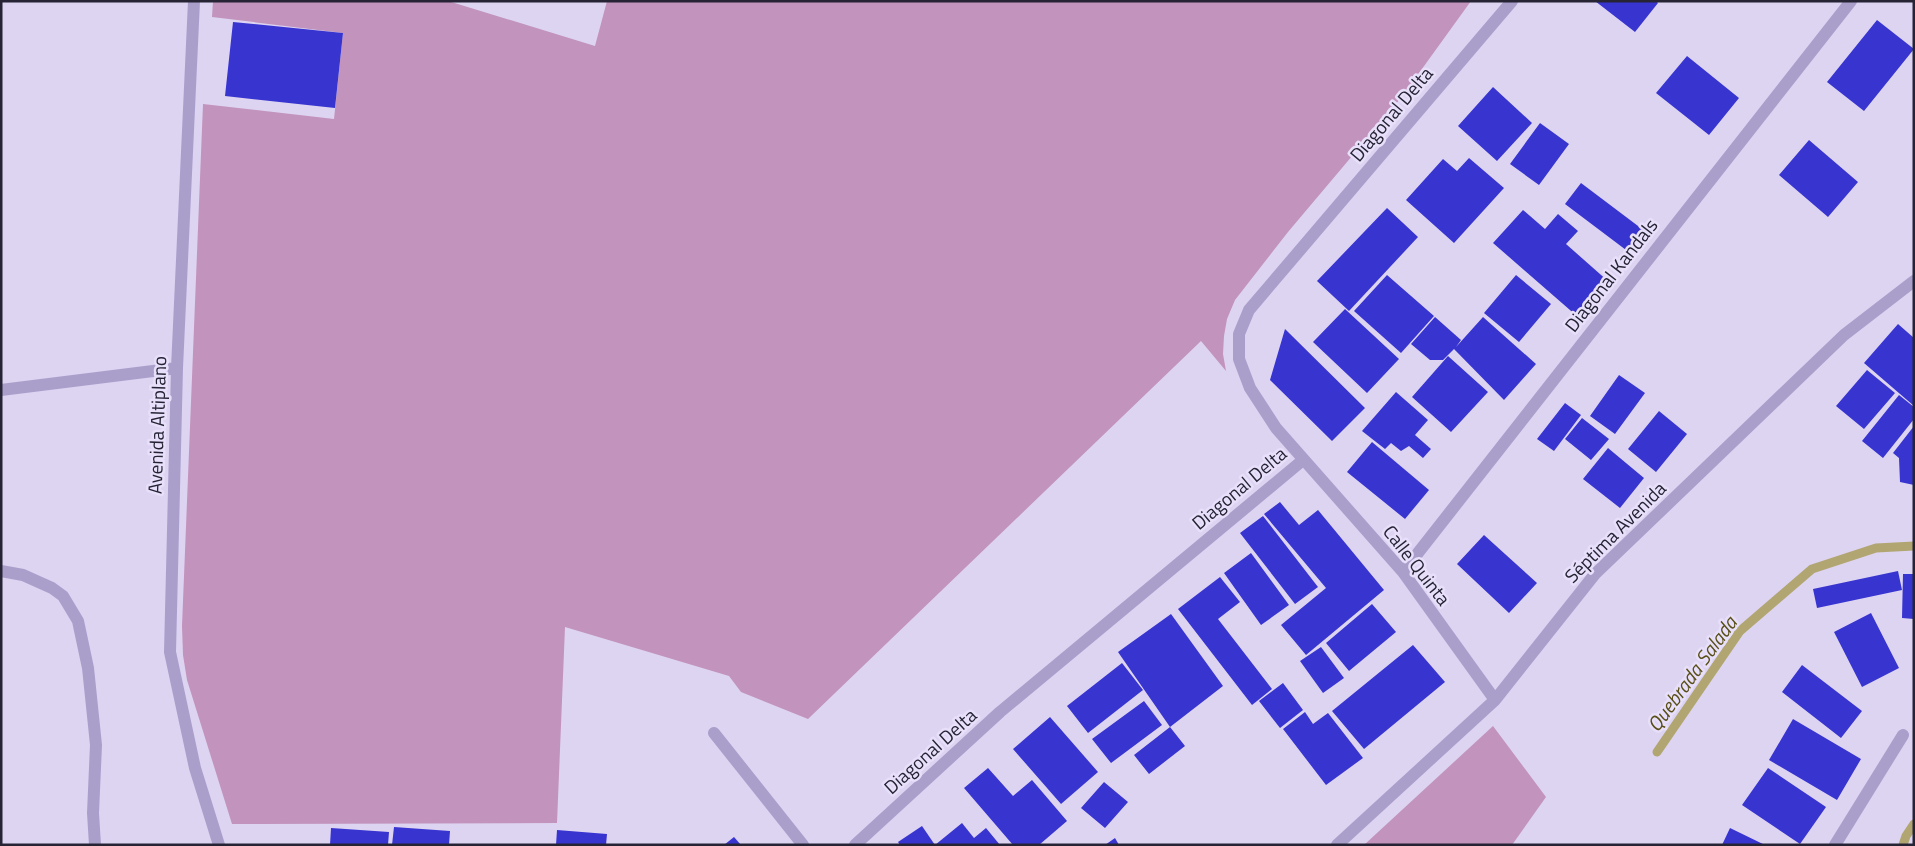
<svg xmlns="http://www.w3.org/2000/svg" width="1915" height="846" font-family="'Titillium Web',sans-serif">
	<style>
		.green { fill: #c293bc }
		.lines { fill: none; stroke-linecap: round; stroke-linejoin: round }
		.stream { stroke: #b1a671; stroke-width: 9 }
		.building { fill: #3834d0 }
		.minor { stroke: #aa9fcb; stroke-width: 12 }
		.labels { text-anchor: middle; stroke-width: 5; stroke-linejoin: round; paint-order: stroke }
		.street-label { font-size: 19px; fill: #252334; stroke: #e8e0fa }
		.water-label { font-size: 20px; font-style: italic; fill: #584e16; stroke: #e8e0fa }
	</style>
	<rect width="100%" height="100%" fill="#ddd4f2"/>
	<path class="green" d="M213 1H448L595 46 607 1H1471L1401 98 1288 232 1235 300 1227 319 1224 336 1223 354 1226 371 1201 341 808 719 741 692 729 676 565 627 557 823 232 824 187 680 183 655 182 626 203 104 334 119 343 33 212 17Z
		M1493 726 1546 797 1512 845H1364Z"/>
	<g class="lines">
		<path class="stream" d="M1657 752 1740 631 1812 569 1876 548 1914 546
			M1903 845 1906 836 1914 824"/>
	</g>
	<path class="building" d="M1595 1H1656L1658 3 1635 32Z
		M1877 20 1914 49 1864 111 1827 82Z
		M233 22 343 33 335 108 225 96Z
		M1687 56 1739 98 1709 135 1656 93Z
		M1493 87 1532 123 1497 161 1458 126Z
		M1540 123 1569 144 1539 185 1510 164Z
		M1809 140 1858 182 1828 217 1779 175Z
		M1469 158 1504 188 1454 243 1406 200 1443 159 1457 171Z
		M1581 183 1646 232 1630 253 1565 204Z
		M1387 208 1418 237 1349 311 1317 281Z
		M1523 210 1545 229 1558 214 1578 231 1566 244 1609 282 1578 317 1493 243Z
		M1387 275 1434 316 1401 353 1354 311Z
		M1516 275 1551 304 1519 342 1484 313Z
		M1345 309 1399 359 1367 393 1313 342Z
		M1435 317 1461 340 1456 347 1483 317 1536 364 1504 400 1454 349 1443 360H1430L1411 344Z
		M1898 324 1914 338V406L1864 363Z
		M1285 329 1365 408 1332 441 1270 380Z
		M1448 356 1488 392 1451 432 1412 397Z
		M1867 370 1895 393 1864 429 1836 406Z
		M1619 375 1645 393 1615 434 1590 416Z
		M1396 392 1428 420 1415 435 1431 449 1423 458 1409 446 1401 451 1391 443 1385 449 1362 431Z
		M1899 395 1914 407V419L1883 458 1862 441Z
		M1565 403 1581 415 1554 451 1537 439Z
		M1659 411 1687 434 1656 472 1628 449Z
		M1582 418 1609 439 1591 460 1565 439Z
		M1914 426V485L1900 482 1899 458 1893 453Z
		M1372 442 1429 490 1405 519 1347 472Z
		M1608 448 1644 478 1620 508 1583 479Z
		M1280 502 1299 525 1318 510 1384 590 1306 655 1281 625 1326 588 1264 514Z
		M1263 516 1318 587 1295 604 1240 533Z
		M1484 535 1537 583 1509 613 1457 564Z
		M1251 553 1289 605 1261 625 1224 573Z
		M1898 571 1902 590 1817 608 1813 589Z
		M1903 574H1914V619L1902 618Z
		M1220 577 1240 602 1218 619 1272 689 1252 705 1178 609Z
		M1372 604 1396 632 1349 671 1326 643Z
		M1871 613 1899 668 1862 687 1834 632Z
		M1171 614 1223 686 1170 727 1118 652Z
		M1413 645 1445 682 1364 749 1332 711Z
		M1321 647 1344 678 1323 693 1300 661Z
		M1122 663 1143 690 1088 733 1067 706Z
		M1802 665 1862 711 1841 738 1782 692Z
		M1283 683 1303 710 1280 728 1259 701Z
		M1144 701 1162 725 1111 763 1092 739Z
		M1305 712 1313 724 1328 713 1363 758 1326 785 1283 729Z
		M1050 717 1098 772 1061 804 1013 749Z
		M1793 719 1861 759 1837 800 1769 760Z
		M1170 727 1185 746 1149 774 1134 755Z
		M988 768 1013 796 1032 780 1067 821 1039 845H1013L964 788Z
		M1768 768 1826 807 1800 844 1742 805Z
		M1104 782 1128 802 1105 828 1081 808Z
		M962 823 974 838 986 828 1000 845H900L898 842 922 826 935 845Z
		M394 827 450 831 449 845H392Z
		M331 828 389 832 388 845H330Z
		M1730 828 1765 845H1722Z
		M557 830 607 834 606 845H556Z
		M734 837 741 845H724Z
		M1115 838 1119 845H1105Z"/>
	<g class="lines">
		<path class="minor" d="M194 1 177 368 170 652 195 768 219 845
			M1 390 177 368
			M1 571 23 575 52 588 63 596 78 621 88 668 96 745 93 813 95 845
			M1403 572 1851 1
			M1495 700 1403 572 1276 428 1250 388 1239 359V334L1249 310 1512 1
			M714 733 803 845
			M855 845 1000 712 1303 460
			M1337 845 1495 700 1595 574 1844 335 1914 281
			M1835 845 1903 735"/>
	</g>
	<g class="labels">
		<g class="street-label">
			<text transform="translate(1391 114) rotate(-50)" y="7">Diagonal Delta</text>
			<text transform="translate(1611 275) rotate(-52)" y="7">Diagonal Kandals</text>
			<text transform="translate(157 425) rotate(-88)" y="7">Avenida Altiplano</text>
			<text transform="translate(1239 488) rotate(-40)" y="7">Diagonal Delta</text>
			<text transform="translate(1615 532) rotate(-45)" y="7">Séptima Avenida</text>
			<text transform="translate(1417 565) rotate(52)" y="7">Calle Quinta</text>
			<text transform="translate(930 751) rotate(-42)" y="7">Diagonal Delta</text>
		</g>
		<g class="water-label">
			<text transform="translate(1692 674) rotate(-54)" y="7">Quebrada Salada</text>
		</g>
	</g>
	<rect width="1915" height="846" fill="none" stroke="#252334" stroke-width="5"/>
</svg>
